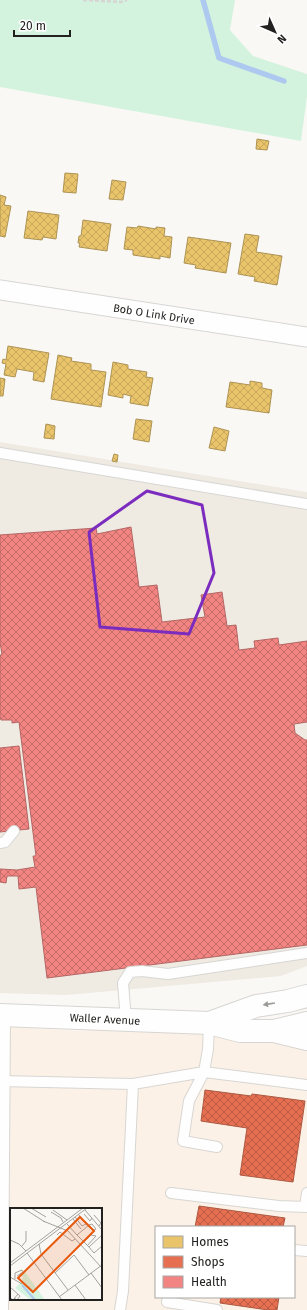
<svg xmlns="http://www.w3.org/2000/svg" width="307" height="1310" font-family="'Fira Sans',sans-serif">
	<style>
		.commercial { fill: #fcf1e6; fill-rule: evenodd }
		.built { fill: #efeae2 }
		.green { fill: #d4f3de }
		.homes { fill: url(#homes-cross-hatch); stroke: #ad9354 }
		.shops { fill: url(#shops-cross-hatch); stroke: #ac5842 }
		.health { fill: url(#health-cross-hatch); stroke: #b46664 }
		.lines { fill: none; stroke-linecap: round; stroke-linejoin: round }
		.stream { stroke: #aec9ef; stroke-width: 5.5 }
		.service-casing { stroke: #d7d6d3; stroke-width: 12 }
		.minor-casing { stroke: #d7d6d3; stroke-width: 21 }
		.secondary-casing { stroke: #d7d6d3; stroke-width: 24 }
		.primary-casing { stroke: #d7d6d3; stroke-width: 24 }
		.path { stroke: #d6d5d4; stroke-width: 2.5; stroke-dasharray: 4 2; stroke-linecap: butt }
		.service { stroke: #fefefe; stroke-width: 10 }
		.minor { stroke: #fefefe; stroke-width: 19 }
		.secondary { stroke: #fefefe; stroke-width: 22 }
		.primary { stroke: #fefefe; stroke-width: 22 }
		.oneway { fill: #9b9b9a }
		.marked { fill: none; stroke: #7b2cbf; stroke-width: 3; stroke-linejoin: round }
		.labels { text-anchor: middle; stroke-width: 4; stroke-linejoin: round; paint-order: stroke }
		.street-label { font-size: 11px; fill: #22211f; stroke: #fff }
		.inset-river { fill: none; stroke: #aec9ef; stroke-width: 2 }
		.inset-road { fill: none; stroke: #a4a29f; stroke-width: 1 }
		.view { fill: #e8590c; fill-opacity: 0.15; stroke: #e8590c; stroke-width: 2 }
		.inset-edge { fill: none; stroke: #22211f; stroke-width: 2 }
	</style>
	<defs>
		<pattern id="homes-cross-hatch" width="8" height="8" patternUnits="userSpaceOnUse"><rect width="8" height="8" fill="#e9c46a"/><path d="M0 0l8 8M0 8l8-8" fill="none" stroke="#c8a85b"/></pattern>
		<pattern id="shops-cross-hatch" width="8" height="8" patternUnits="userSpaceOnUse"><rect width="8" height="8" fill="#e76f51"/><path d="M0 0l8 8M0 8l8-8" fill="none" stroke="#bb5b43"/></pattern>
		<pattern id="health-cross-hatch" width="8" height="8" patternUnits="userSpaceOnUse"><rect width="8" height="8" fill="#f28482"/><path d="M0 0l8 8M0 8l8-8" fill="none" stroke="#c46c6a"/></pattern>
	</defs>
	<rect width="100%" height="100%" fill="#faf8f5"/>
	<path class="commercial" d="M307 1020V1310H0V1026L80 1031 209 1023ZM11 1209H101V1299H11ZM156 1227H294V1297H156Z"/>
	<path class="built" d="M0 442 307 492V966L281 976 66 995 0 993Z"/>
	<path class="green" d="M0 0H235L230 30 253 56 307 74V96L301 141 0 87Z"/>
	<path class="homes" d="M257 139 269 141 267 150 256 149Z
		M65 173 78 174 76 193 63 192Z
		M112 180 126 182 123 200 109 199Z
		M0 195 6 197 4 205 11 206 5 237 0 236Z
		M28 211 59 215 56 239 43 237 42 240 24 238Z
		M83 220 111 224 107 251 79 247 80 243H78L79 236H81Z
		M138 226 156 229V227L165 228 164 236 172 237 170 258 160 256V259L133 255V250L124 249 127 227 137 228Z
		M245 234 259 236 256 252 282 256 277 285 254 281 255 277 238 274Z
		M188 237 231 243 226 273 195 268 196 265 184 263Z
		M8 346 49 353 44 382 33 380 34 372 17 369 15 377 4 375 6 364 2 363 3 359 6 360Z
		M58 355 72 358 71 361 91 364V370L106 372 101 407 51 399Z
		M113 362 128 365V369L147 372 146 377 153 378 148 406 130 403 131 396 123 394V398L108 395Z
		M0 378 5 379 3 396H0Z
		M250 381 262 383V388L272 390 269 413 226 407 230 382 250 385Z
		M136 419 152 421 149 442 133 439Z
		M46 424 55 426 54 439 44 438Z
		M214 427 229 431 225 451 209 448Z
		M114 454 118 455 117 462 112 461Z"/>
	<path class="shops" d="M205 1090 251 1096 252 1094 305 1101 293 1182 240 1175 247 1128 201 1121Z
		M199 1206 285 1218 283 1227H195Z
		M221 1297H279L277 1310H268L220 1303Z"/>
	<path class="health" d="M131 527 139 587 157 585 162 622 205 617 201 595 222 592 227 626 236 625 239 650 255 648 254 641 278 638 279 645 307 641V722L294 724 295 733 305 740H307V945L47 978 36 887 19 889 18 876H7L6 883 0 882V869L17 870 35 867 33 856H36L19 722 12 723V720H1L0 717V655H2L0 642V535L96 528 97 534Z
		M19 746 29 829 0 832V748Z"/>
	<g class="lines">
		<path class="stream" d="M203 0 219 58 284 81"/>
		<defs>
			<path id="service" d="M0 453 307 504
				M0 843 5 842 14 831
				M126 1020 123 983 130 972 142 971 168 974 307 953
				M209 1023 208 1049 204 1072 189 1101 183 1141 217 1147
				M0 1081 133 1084 123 1291 120 1310
				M133 1084 204 1072 307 1085
				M171 1193 279 1206 307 1207
				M305 1207 307 1193
				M294 1250 307 1251
				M168 1297 167 1302 217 1310
				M3 1310 5 1016"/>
			<path id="minor" d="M0 290 307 337"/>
			<path id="secondary" d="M0 1015 209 1023 240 1031H274L307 1023
				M209 1023 256 1006 288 1001 307 996"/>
			<path id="primary" d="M274 1031 307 1039"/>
		</defs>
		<use href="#service" class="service-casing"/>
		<use href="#minor" class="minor-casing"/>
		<use href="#secondary" class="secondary-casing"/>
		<use href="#primary" class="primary-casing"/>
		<path class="path" d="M83 0 121 2 127 0"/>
		<use href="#service" class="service"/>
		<use href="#minor" class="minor"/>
		<use href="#secondary" class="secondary"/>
		<use href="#primary" class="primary"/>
	</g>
	<defs><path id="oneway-solid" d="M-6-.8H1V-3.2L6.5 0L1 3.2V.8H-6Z"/></defs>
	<use class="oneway" href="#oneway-solid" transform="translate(269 1004) rotate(171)"/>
	<path class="marked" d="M147 491 202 505 214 573 189 634 100 627 89 532Z"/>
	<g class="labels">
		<g class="street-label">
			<text transform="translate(154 314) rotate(9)" y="4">Bob O Link Drive</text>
			<text transform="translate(105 1019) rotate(3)" y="4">Waller Avenue</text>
		</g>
	</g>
	<g transform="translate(10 1208)">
		<rect width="92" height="92" fill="#faf8f5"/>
		<path d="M15 64 35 92H21L5 80 13 72 12 66Z" fill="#d4f3de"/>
		<path class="inset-river" d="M12 77 25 92"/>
		<path class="inset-road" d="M13 0 35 14M21 0 36 9M43 2 57 12M75 2 92 22M41 4 51 10 53 14M74 6 80 13 82 10M84 7 91 15 89 18M65 9 72 18 76 16 69 7M63 11 71 21M33 13 58 23 92 60M57 16 67 27M82 16 86 21 84 22 79 17ZM47 27 50 24 62 33 65 31M92 27 79 39 84 45 92 38M0 32 9 36 16 43M74 34 81 27 86 28 77 38M29 36 31 46 58 82M12 38 16 33V23M79 39 67 27 79 17M17 45 52 92M0 55 73 0M0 58 77 0M45 65 64 47 79 67M81 65 92 80M0 69 12 76M5 71V65L12 62 13 64 7 68M65 77 76 92M0 79 10 88 7 92 4 90M0 89 3 92 8 86M49 89 92 57"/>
		<path class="view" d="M70 9 84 23 23 84 8 70Z"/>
		<rect width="92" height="92" class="inset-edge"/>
	</g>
	<rect x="155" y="1226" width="140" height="72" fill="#ffffff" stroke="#a7a6a5"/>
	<rect x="163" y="1236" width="20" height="12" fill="#e9c46a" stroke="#a7a6a5"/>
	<text x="191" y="1246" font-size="12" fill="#22211f">Homes</text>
	<rect x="163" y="1256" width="20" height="12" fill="#e76f51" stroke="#a7a6a5"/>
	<text x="191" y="1266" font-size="12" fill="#22211f">Shops</text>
	<rect x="163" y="1276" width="20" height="12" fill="#f28482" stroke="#a7a6a5"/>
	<text x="191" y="1286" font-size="12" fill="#22211f">Health</text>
	<g transform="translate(275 32) rotate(135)" stroke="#ffffff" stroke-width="3" paint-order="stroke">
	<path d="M0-3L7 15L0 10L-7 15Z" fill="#22211f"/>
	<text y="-6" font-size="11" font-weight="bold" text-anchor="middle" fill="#22211f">N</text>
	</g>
	<path d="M14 30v6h56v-6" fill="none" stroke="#22211f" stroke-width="2"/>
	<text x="20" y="30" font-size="12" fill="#22211f" stroke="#ffffff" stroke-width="3" paint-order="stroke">20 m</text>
</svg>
